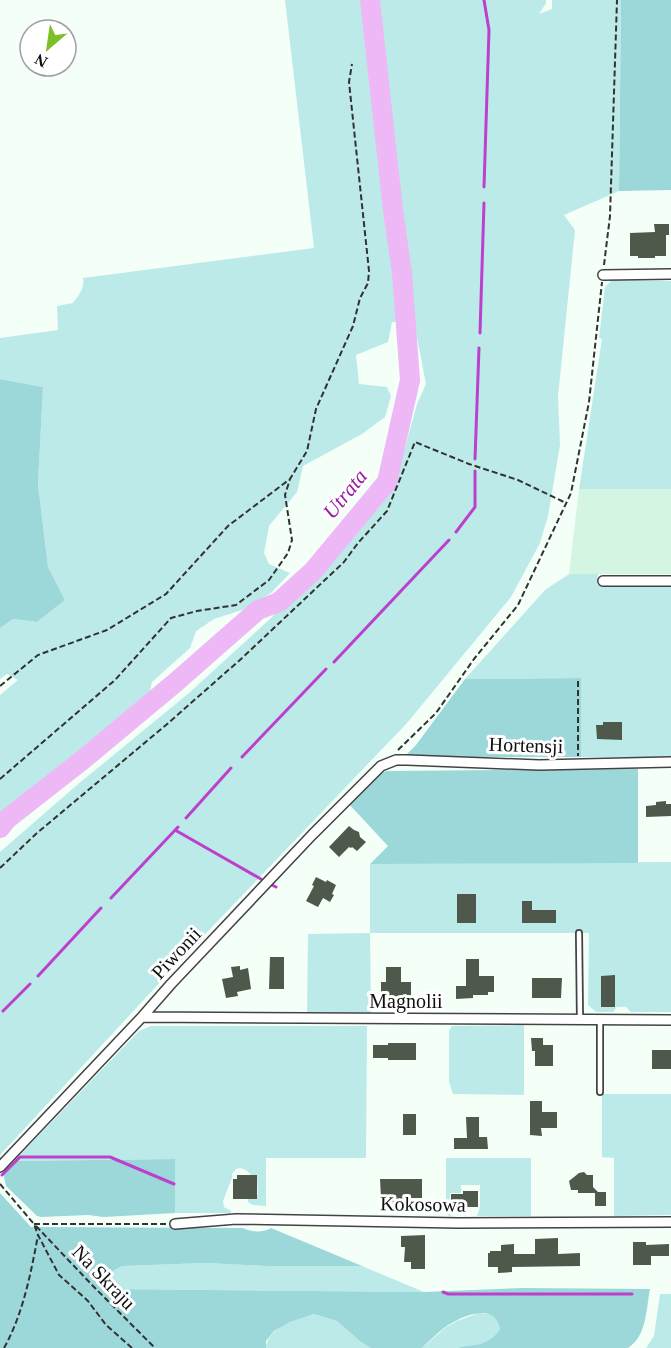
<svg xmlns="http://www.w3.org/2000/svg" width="671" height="1348" font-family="Georgia,serif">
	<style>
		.farmland { fill: #d3f5e1 }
		.green { fill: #bceae9 }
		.forest { fill: #9cd7da }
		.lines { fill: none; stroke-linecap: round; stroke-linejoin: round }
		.stream { stroke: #bd40cc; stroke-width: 3 }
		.river { stroke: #eeb8f6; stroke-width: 20 }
		.building { fill: #4e594c }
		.service-casing { stroke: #434343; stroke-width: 8 }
		.minor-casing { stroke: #434343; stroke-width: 12 }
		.path { stroke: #323232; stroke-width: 2; stroke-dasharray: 6 3; stroke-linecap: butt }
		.service { stroke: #fff; stroke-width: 4.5 }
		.minor { stroke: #fff; stroke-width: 9 }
		.labels { text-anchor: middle; stroke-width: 6; stroke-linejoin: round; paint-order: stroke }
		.street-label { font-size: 20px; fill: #101010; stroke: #fff }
		.water-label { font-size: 21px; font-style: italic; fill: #9919a2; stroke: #fff }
	</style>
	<rect width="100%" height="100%" fill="#f3fff7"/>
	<path class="farmland" d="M579 489H671V574H569Z"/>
	<path class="green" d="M285 0H546V3L539 14 552 9V0H621L619 191 564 215 575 230 558 396 560 445 548 516 540 543 511 597 407 723 189 951 0 1155V852L77 785 189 693 270 619 363 521 379 508 399 469 417 404 426 384 414 322H392L388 342 356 355 359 384 387 387 391 396 385 417 362 434 303 466 297 492 269 526 264 553 269 564 290 573 271 593 242 610 214 619 196 631 190 648 152 682 149 695 0 813V695L18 680 7 674 0 679V628L13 619 37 622 65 600 48 567 38 483 43 387 0 379V338L58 330 57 306 73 303C79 295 85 288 83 278L314 248Z
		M612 280 671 281V489H579L602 339 599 338 605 287Z
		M569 574H598L597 585H671V757H581V678L465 679 545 590Z
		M671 862V1012H631L626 1007H617L613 1012H596L588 1005 589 933H370L371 1013H307L308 934 370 933V864Z
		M524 1025V1095L453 1094 449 1082V1031L452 1026Z
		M151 1026H367L366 1158H266V1206L253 1205 248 1202V1199L256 1197 258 1194 257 1175H251C247 1170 242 1167 236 1169L232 1174V1178L223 1201 224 1207 231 1211V1213H175V1159L14 1161 139 1031Z
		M602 1094H671V1215L614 1216V1158L602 1157Z
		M446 1158H531V1216H477L480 1207V1185H461V1193H450L449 1208 451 1217 446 1214Z
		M205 1263 267 1266H362L424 1292 109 1289C106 1275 109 1273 122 1266Z
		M660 1294H671V1348H646L654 1336Z
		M479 1313C492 1314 498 1315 500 1329 488 1346 479 1344 460 1347L459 1348H422L445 1328 457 1321Z
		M314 1314 337 1321 361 1342 371 1348H266C268 1326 296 1320 314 1314Z"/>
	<path class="forest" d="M621 0H671V190L619 191Z
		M0 379 43 387 38 484 48 567 65 600 37 622 13 619 0 628Z
		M581 678V757H404L416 745 465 679Z
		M638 769V863L370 864 388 846 348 803 373 776 387 771Z
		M175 1159V1213L104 1217 88 1215 41 1217 37 1216 6 1186 4 1177V1170L14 1161Z
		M0 1193 31 1227 243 1228C250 1232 264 1233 271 1228L362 1266H267L205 1263 122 1266C109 1273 106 1275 109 1289L424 1292 522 1288 650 1289C646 1309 647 1336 628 1348H459L460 1347C478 1344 488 1346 500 1329 495 1300 459 1317 444 1328 436 1334 429 1341 422 1348H371L361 1342 337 1321 314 1314 290 1322 274 1331 266 1341V1348H0Z"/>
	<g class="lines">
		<path class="stream" d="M484 0 489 30 484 187
			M480 333 484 203
			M475 459 479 348
			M456 532 475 507V471
			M334 662 449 540
			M242 757 326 669
			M186 818 231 768
			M175 830 261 879
			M272 885 276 887
			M111 898 178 827
			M38 976 101 908
			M3 1011 30 984
			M2 1175 20 1157H110L174 1184
			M443 1292 448 1294H632"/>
		<path class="river" d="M0 828 7 819 85 758 176 682 258 610 279 602 313 571 387 482 410 380 402 273 393 210 370 0"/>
	</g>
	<path class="building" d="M654 224H669V235H666V256H655V258H638V256H630V233L655 232Z
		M603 722H622V740L597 739 596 725H603Z
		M666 801V804H671V816L646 817V806L656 805V802Z
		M349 826 354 830 359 832 360 837 366 842 357 851 352 847 351 848 349 847 339 857 329 847Z
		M316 877 326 882 327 880 336 885 332 894 334 895 330 902 323 898 318 907 306 901 314 886 312 885Z
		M457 894H476V923H457Z
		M522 901H532V910H556V923H522Z
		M270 957H284V989H269Z
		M466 959H479V976H494V992H488V995H473V998L456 999V986H466Z
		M240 966V970L248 968 251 989 237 992 238 996 226 998 222 979 233 977 231 967Z
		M386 967H401V982H411V997L381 996V982H386Z
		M615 975V1007H601V976Z
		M532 978H562L561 998H532Z
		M531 1038H543V1045H553V1066H535V1051H532Z
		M388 1043H416V1060H388V1058H373V1045H388Z
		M652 1050H671V1069H652Z
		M530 1101H542V1112H557V1128H541L542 1136 530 1135Z
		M403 1114H416V1135H403Z
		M466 1117H479V1137H487L488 1149H454V1138H467Z
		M584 1172 587 1175H593V1187L598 1192H606V1206H595V1193H578V1190H571L569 1181 579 1173Z
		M237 1175H257V1199H233V1179H237Z
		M380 1179H422V1198H411V1202L402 1203 391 1202 392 1198H381Z
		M463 1191H478V1207H463V1205H451V1194H463Z
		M425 1235V1269H411V1262H404L405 1247H401V1236Z
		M558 1238V1254L580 1253V1266L512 1267V1272L498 1273V1267H488V1253H490V1251H501V1245L514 1244V1254H535V1239Z
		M633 1242H646V1245L669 1244V1256H651V1265H633Z"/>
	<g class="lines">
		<defs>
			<path id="service" d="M579 933 580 1019
				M600 1020V1092"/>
			<path id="minor" d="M603 275 671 274
				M603 581H671
				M142 1017 671 1020
				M0 1167 142 1017 171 984 312 835 381 766 396 760H407L539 765 671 762
				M175 1224 236 1219 458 1223 671 1222"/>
		</defs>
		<use href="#service" class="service-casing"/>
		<use href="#minor" class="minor-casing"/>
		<path class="path" d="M604 265 610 216 617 0
			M578 681V756
			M0 686 38 655 107 630 166 594 228 526 290 479 307 451 316 409 353 326 360 298 368 283 369 271 349 82 352 64
			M398 750 436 713 474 659 518 605 571 493 589 402 602 282
			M0 779 115 680 171 618 197 611 236 605 269 580 288 553 292 540 285 495 290 479
			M0 868 37 833 166 725 241 659 344 562 358 543 387 511 415 442 469 464 518 480 566 503
			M0 1184 34 1224 38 1235 59 1275 88 1301 106 1325 132 1348
			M34 1224H166
			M36 1226 93 1286 155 1348
			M4 1348C23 1314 31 1273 38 1235"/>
		<use href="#service" class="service"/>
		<use href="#minor" class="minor"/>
	</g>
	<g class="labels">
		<g class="street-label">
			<text transform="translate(526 745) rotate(2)" y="7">Hortensji</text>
			<text transform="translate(176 953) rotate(-47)" y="7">Piwonii</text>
			<text x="406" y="1008">Magnolii</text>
			<text transform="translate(423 1204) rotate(1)" y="7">Kokosowa</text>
			<text transform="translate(104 1277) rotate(46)" y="7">Na Skraju</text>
		</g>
		<g class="water-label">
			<text transform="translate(345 494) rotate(-51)" y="7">Utrata</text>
		</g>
	</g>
	<g transform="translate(48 48) rotate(209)"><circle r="28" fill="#ffffff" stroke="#9f9f9f" stroke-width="1.5"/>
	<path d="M0-4.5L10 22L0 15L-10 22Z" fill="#7cbf29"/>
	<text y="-9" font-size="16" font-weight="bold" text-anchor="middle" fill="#101010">N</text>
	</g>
</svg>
